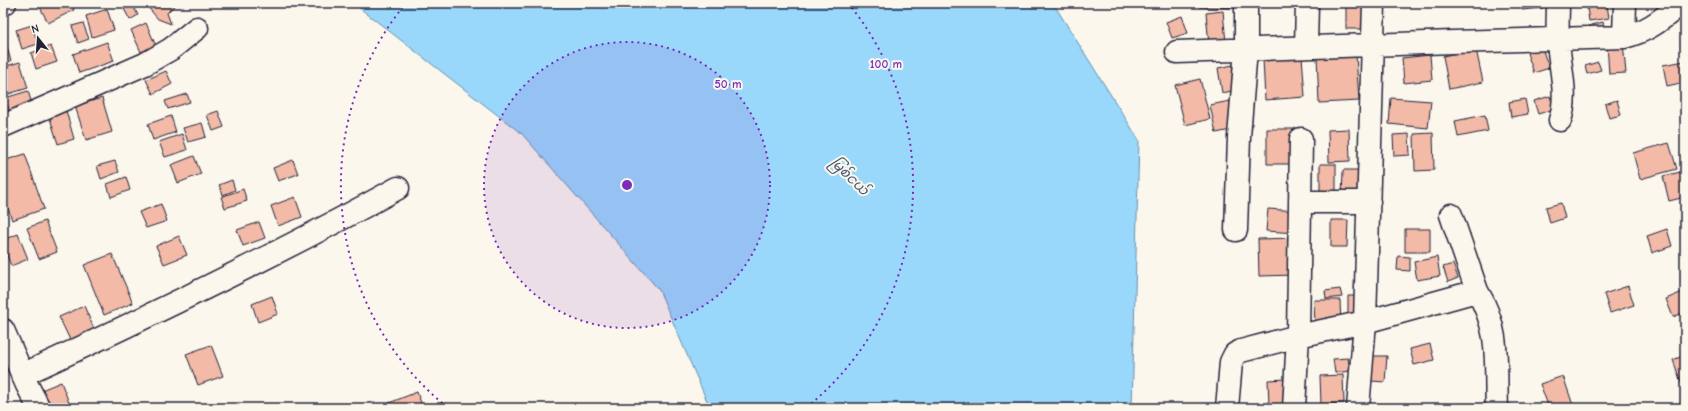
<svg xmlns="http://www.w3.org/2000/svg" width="1688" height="411" font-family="'Comic Neue','Noto Sans Myanmar',sans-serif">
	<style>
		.water { fill: #99d7fb; stroke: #698fae }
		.building { fill: #f2baa7; stroke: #22223b }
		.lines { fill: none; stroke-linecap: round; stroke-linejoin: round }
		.minor-casing { stroke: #22223b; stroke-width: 25 }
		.minor { stroke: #fbf7ec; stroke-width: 22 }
		.ring { fill: none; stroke: #7b2cbf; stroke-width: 2; stroke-dasharray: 2 4 }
		.labels { text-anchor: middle; stroke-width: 4; stroke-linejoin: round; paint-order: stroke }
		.water-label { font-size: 14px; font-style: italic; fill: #465875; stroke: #fbf7ec }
		.centre { fill: #7b2cbf; stroke: #fbf7ec; stroke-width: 2 }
		.ring-label { font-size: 12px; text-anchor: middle; font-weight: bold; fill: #7b2cbf; stroke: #fbf7ec; stroke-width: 4; stroke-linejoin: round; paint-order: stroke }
	</style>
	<rect width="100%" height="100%" fill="#fbf7ec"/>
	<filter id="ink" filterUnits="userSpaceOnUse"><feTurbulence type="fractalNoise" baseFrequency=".025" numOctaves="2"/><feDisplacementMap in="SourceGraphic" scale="8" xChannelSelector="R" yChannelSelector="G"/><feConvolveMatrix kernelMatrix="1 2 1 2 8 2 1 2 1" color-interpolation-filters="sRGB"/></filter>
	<g filter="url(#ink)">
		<path class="water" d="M353 3H1053L1139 140 1132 408H710L659 290 522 134Z"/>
		<path class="building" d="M38 3H71L74 10 48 23Z
			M148 3H175L176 4 167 13 171 24 158 19 146 5Z
			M1199 3H1242V8L1199 7Z
			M1346 3H1370V29H1346Z
			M1521 3H1543V8L1522 10Z
			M132 4 138 15 130 20 124 9Z
			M1607 5 1609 18 1589 21 1587 8Z
			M107 9 114 30 92 37 86 16Z
			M1223 11 1226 43 1209 45 1206 13Z
			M1182 16 1188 33 1172 38 1166 22Z
			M1603 22 1606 32 1590 36 1588 26Z
			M83 23 89 39 78 43 72 26Z
			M146 23 156 46 141 52 131 30Z
			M32 25 38 44 22 49 16 30Z
			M5 40 11 61 3 64V41Z
			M107 42 114 61 79 73 73 54Z
			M1623 43 1626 73 1609 74 1607 44Z
			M51 46 57 62 36 69 31 53Z
			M1542 48 1549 68 1534 73 1527 53Z
			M1476 49 1483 82 1449 89 1443 56Z
			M1356 54 1359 101 1319 103 1317 56Z
			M1430 55 1432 80 1404 83 1402 58Z
			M1302 56 1305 97 1265 100 1263 59Z
			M1685 61V82L1667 86 1663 65Z
			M20 62 28 88 5 95 3 89V67Z
			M1598 62 1601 70 1587 74 1585 66Z
			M1238 64 1242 89 1222 93 1218 68Z
			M166 71 172 84 153 94 146 80Z
			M1200 79 1210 119 1185 125 1175 85Z
			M28 91 34 111 12 118 5 98Z
			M187 94 190 102 168 109 165 101Z
			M1550 96 1554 109 1538 114 1534 101Z
			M102 98 112 132 86 140 75 106Z
			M1391 98 1431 101 1428 128 1389 124Z
			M1525 99 1528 114 1511 117 1509 102Z
			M1617 100 1621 115 1609 118 1605 104Z
			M1230 101 1236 129 1216 133 1210 105Z
			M65 107 74 139 58 144 48 112Z
			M218 111 224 127 213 131 207 115Z
			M1485 115 1488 131 1458 137 1455 121Z
			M171 116 176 132 153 140 148 124Z
			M202 123 206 137 188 142 183 128Z
			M1267 129H1294V164H1267Z
			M1349 129 1350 161 1329 162 1328 130Z
			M1433 133 1434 170 1415 171 1414 134Z
			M182 134 187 150 165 157 159 142Z
			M1409 134 1410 155 1394 156 1393 135Z
			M1669 143 1677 169 1640 179 1633 153Z
			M25 154 44 209 12 220 3 194V161Z
			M194 156 201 174 178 183 171 165Z
			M293 160 298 174 278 181 273 168Z
			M115 161 119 172 101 179 97 166Z
			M1320 164H1336V199L1320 200Z
			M1343 170H1367L1366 199H1342Z
			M1685 171V197L1669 201 1663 176Z
			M126 177 130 190 111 197 107 184Z
			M232 180 235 190 223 195 219 185Z
			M243 189 247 201 225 208 221 197Z
			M295 197 302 217 278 226 271 206Z
			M1561 203 1565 218 1550 223 1546 207Z
			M161 204 167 221 146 228 139 212Z
			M1268 209 1298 211 1296 233 1266 231Z
			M1331 220H1348L1347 247H1331Z
			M45 221 57 252 39 259 27 228Z
			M259 222 265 238 243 246 237 230Z
			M1405 229H1430V252H1405Z
			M1667 229 1672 246 1652 253 1647 236Z
			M18 234 28 259 11 266 3 244V240Z
			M179 236 187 255 164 264 156 246Z
			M1295 238 1296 275 1259 276 1258 239Z
			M112 254 133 303 104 315 84 265Z
			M1398 256 1410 257V271L1397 270Z
			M1437 257 1440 276 1417 280 1414 262Z
			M1453 264 1458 278 1448 282 1443 267Z
			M1628 286 1634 305 1610 313 1604 294Z
			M1340 289 1342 297 1326 299 1325 291Z
			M1685 291V312L1673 317 1666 299Z
			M272 296 278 314 258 322 252 304Z
			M1348 296H1364V317H1348Z
			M1314 300H1340L1341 325 1315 326Z
			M84 306 96 333 72 344 59 317Z
			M1430 344 1434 360 1414 365 1410 349Z
			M211 345 223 376 198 385 186 354Z
			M1685 355V384L1682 385 1673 360Z
			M1372 356H1387L1385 382 1371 381Z
			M1348 358 1350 371 1335 373 1333 359Z
			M1343 375 1344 403 1321 404 1320 376Z
			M1563 376 1574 408H1549L1540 384Z
			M1287 379 1288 404 1269 405 1268 380Z
			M61 382 71 408H55L54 404 45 408 39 391Z
			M417 392 423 408H391L389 403Z"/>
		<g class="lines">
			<defs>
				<path id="minor" d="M3 3H5
					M1558 3C1558 15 1557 28 1558 40 1559 65 1569 95 1560 120
					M1624 37 1625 3
					M1306 47 1307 3
					M1177 52 1453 42 1624 37C1649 31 1662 19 1682 3
					M3 126 145 64 171 49 197 28
					M1300 202H1369
					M1236 230 1239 137 1246 49V3
					M1477 291C1501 331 1495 363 1497 408
					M3 330 27 385 39 408
					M22 375C150 316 275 256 398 188
					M1227 408 1231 362 1235 354 1241 351 1298 336 1365 322 1477 291 1451 215
					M1294 408 1298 336 1301 139
					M1358 408 1365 322 1374 3"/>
			</defs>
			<use href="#minor" class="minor-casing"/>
			<use href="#minor" class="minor"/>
		</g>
	</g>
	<circle cx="627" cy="185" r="143" fill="#7b2cbf" fill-opacity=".12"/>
	<g class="ring">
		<circle cx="627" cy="185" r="143"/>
		<path d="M447 407A286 286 0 0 1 406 3M848 3A286 286 0 0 1 807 407"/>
	</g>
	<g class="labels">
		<g class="water-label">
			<text transform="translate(850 176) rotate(44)" y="5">မြစ်ငယ်</text>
		</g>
	</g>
	<circle cx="627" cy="185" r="6" class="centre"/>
	<g class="ring-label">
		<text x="886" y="68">100 m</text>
		<text x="728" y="88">50 m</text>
	</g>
	<rect width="1688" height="411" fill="none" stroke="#fbf7ec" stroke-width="16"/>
	<rect x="8" y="8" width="1672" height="395" fill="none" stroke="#22223b" stroke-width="1.5" filter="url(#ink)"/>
	<g transform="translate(38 38) rotate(343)" stroke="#fbf7ec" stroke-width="3" paint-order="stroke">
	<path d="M0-3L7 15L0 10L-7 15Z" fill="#22223b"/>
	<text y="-6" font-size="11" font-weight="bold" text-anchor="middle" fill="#22223b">N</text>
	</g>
</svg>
